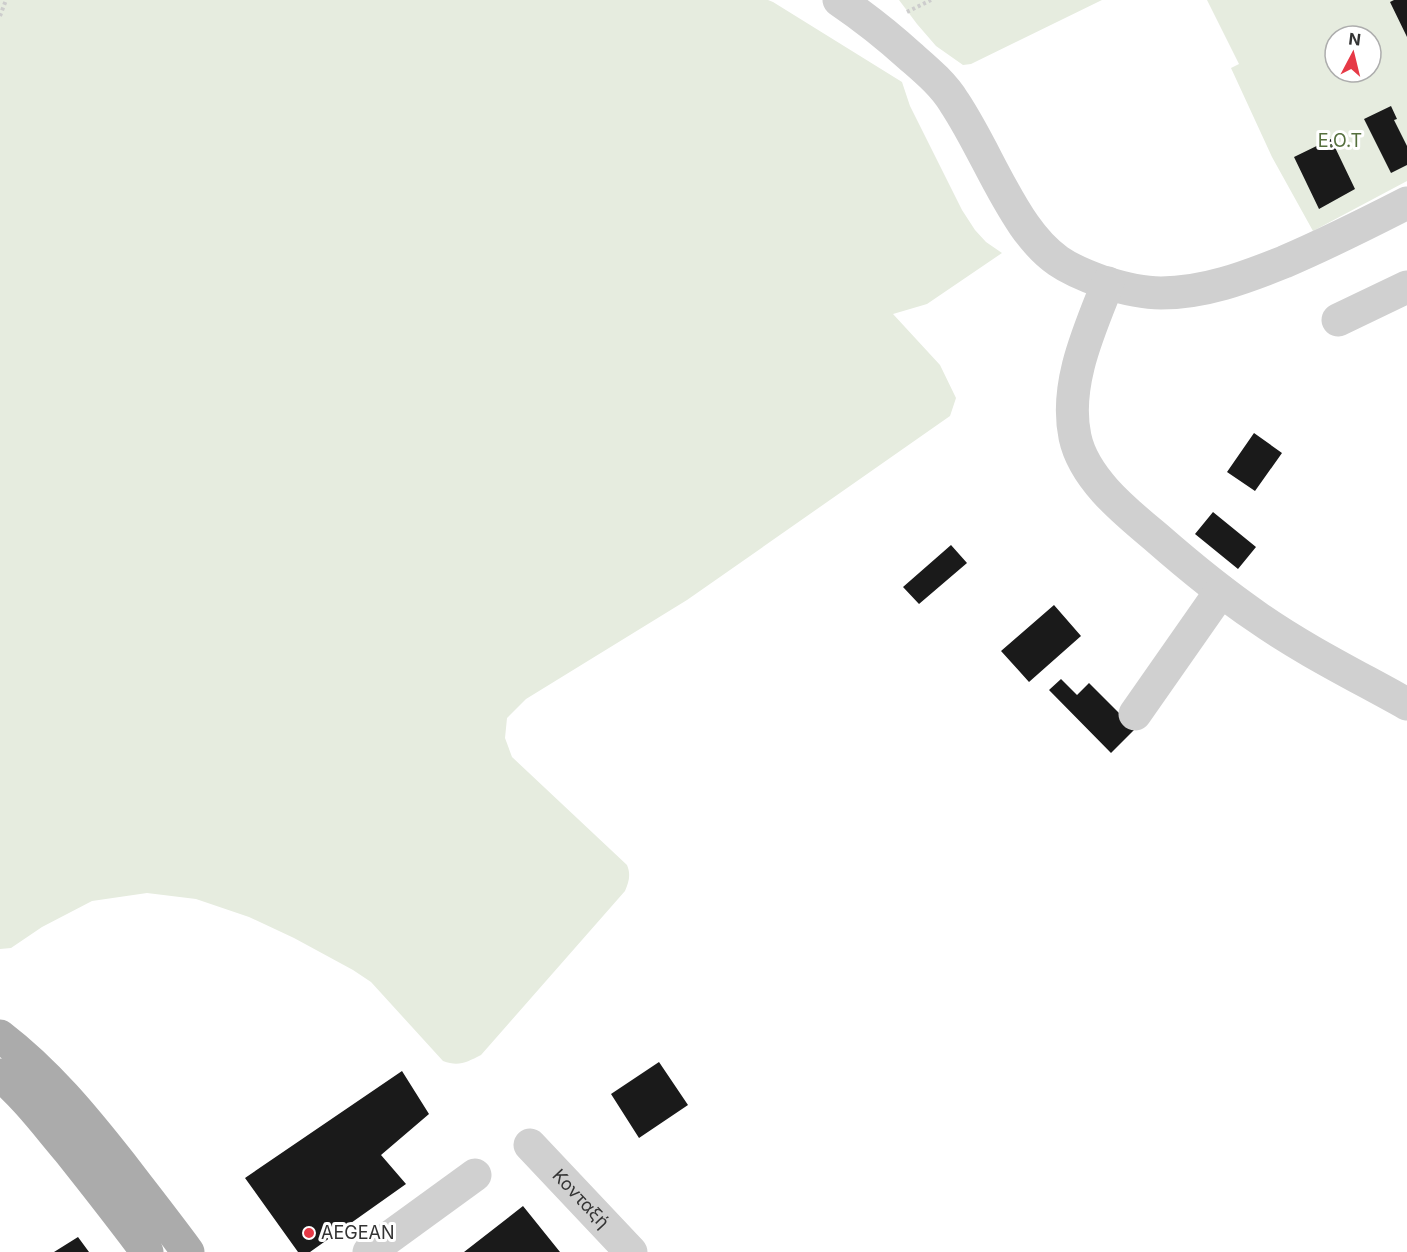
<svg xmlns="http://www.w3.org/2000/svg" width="1407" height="1252" font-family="Inter,sans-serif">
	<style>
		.green { fill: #e6ecdf; fill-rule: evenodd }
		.building { fill: #1a1a1a }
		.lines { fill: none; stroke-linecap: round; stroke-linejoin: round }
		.path { stroke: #cdcdcd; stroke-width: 4; stroke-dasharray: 3 3; stroke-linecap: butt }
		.minor { stroke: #d0d0d0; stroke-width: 33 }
		.major { stroke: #ababab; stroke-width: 33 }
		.poi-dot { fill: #e63946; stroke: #fff; stroke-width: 2 }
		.labels { text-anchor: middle; stroke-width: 6; stroke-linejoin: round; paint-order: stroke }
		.park-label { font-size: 18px; fill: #56703f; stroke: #fff }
		.street-label { font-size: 18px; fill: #333; stroke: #fff }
		.poi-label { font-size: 18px; fill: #333; stroke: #fff; text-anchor: start }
	</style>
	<rect width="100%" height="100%" fill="#fff"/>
	<path class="green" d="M0 0H768L773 2 902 82 910 106 962 210 975 230 986 242 1002 253 927 304 893 314 940 365 956 398 950 416 687 600 526 699 507 718 505 738 512 757 627 865C631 875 629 881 625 891L481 1055C467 1062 459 1067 443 1061L371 982 353 970 294 938 249 917 196 899 147 893 92 901 42 927 11 948 0 949Z
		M899 0H1102L971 64 963 65 936 46 917 24Z
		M1207 0H1407V181L1313 231 1272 157 1231 68 1239 64ZM1335 36H1371V72H1335Z"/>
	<path class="building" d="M1394 0H1407V37L1390 2Z
		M1391 106 1397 119 1394 120 1407 146V165L1391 173 1364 119Z
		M1331 139 1355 189 1319 209 1294 157Z
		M1254 433 1282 453 1255 491 1227 472Z
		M1213 512 1256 547 1238 569 1195 534Z
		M951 545 967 563 919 604 903 587Z
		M1054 605 1081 636 1029 682 1001 651Z
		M1061 679 1077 695 1089 683 1135 729 1111 753 1049 690Z
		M659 1062 688 1105 639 1138 611 1094Z
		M402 1071 429 1114 381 1155 406 1184 310 1252H298L245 1178Z
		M523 1206 560 1252H464Z
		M78 1237 89 1252H54Z"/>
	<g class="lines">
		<path class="path" d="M907 12 931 0
			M0 16 6 0"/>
		<g class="minor">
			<path d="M839 0C864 17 888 36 910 56 926 70 943 84 954 102 980 141 997 186 1024 225 1047 258 1066 269 1103 282 1122 288 1141 293 1161 293 1204 293 1244 278 1284 262 1326 244 1366 224 1407 203"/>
			<path d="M1108 283C1089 331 1064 385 1075 437 1084 479 1126 512 1157 538 1189 566 1222 593 1257 617 1304 650 1357 676 1407 704"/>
			<path d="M1338 320 1407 287"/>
			<path d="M1135 714 1221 591"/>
			<path id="s1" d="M530 1145 631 1252"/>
			<path d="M369 1252 475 1175"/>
		</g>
		<path class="major" d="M0 1036C47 1072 84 1117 121 1164 143 1193 166 1222 188 1252
			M0 1075C26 1097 46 1124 68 1150 95 1184 121 1217 147 1252"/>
	</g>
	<circle class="poi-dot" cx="309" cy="1233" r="6"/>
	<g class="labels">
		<g class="park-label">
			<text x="1340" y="147">E.O.T</text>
		</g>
		<g class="street-label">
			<text dy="6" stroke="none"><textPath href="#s1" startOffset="74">Κονταξή</textPath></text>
		</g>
		<g class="poi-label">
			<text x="321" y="1239">AEGEAN</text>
		</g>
	</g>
	<g transform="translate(1353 54) rotate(7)"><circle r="28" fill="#ffffff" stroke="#adadad" stroke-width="1.5"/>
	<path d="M0-4.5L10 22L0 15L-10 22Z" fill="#e63946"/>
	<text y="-9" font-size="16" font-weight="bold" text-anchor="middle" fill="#333333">N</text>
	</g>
</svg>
